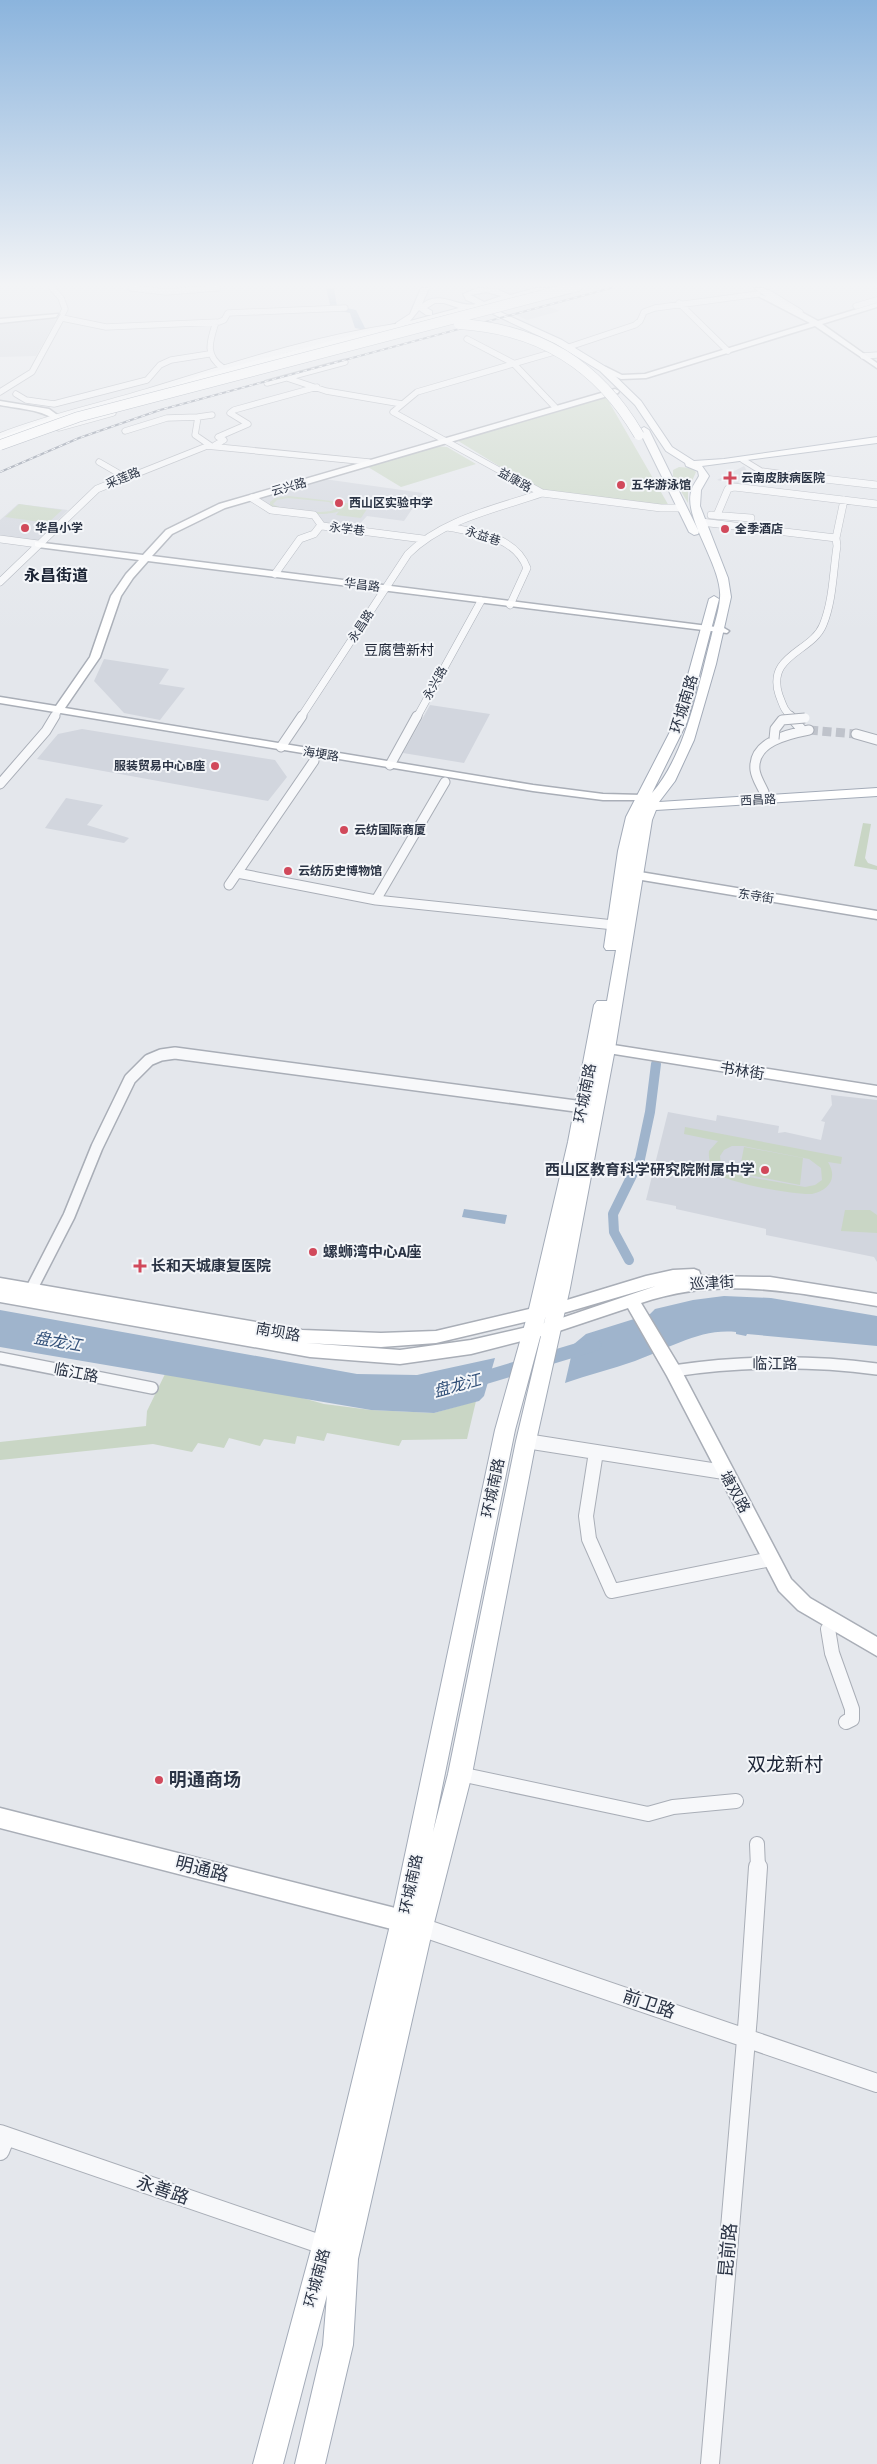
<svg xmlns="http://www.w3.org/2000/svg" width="877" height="2464" font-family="'Source Sans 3','Noto Sans SC',sans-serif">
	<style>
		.built { fill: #d2d6de }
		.green { fill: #c9d6c5; fill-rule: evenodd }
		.water { fill: #9fb4cc }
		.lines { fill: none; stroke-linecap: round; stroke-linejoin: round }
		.canal { stroke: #9fb4cc; stroke-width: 10 }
		.river { fill: #9fb4cc; fill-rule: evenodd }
		.street-tunnel { stroke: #bfc3cb; stroke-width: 9; stroke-dasharray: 9 4.5; stroke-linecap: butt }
		.street-far5-casing { stroke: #a9aeb7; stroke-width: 7 }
		.street-far4-casing { stroke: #a9aeb7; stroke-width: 8 }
		.street-far3-casing { stroke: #a9aeb7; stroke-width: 11 }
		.street-far2-casing { stroke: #a9aeb7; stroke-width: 14 }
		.street-far1-casing { stroke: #a9aeb7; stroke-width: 16 }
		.street-casing { stroke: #a9aeb7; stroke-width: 20 }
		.secondary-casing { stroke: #a9aeb7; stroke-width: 3 }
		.primary-casing { stroke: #a3abb8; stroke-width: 2 }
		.highway-casing { stroke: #8b94a3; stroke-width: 2 }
		.street-far5 { stroke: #f7f8fa; stroke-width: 5.5 }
		.street-far4 { stroke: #f7f8fa; stroke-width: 7 }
		.street-far3 { stroke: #f7f8fa; stroke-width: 9 }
		.street-far2 { stroke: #f7f8fa; stroke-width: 11 }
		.street-far1 { stroke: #f7f8fa; stroke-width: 14 }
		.street { stroke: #f7f8fa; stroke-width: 18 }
		.secondary { fill: #fff; fill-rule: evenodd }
		.primary { fill: #fff; fill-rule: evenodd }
		.highway { fill: #fff; fill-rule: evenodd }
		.rail-casing { stroke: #7d8696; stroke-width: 2 }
		.rail { stroke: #f4f6f9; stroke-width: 1; stroke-dasharray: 4; stroke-linecap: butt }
		.street-bridge-casing { stroke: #a9aeb7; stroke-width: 11; stroke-linecap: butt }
		.highway-bridge-casing { stroke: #8b94a3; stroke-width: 11; stroke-linecap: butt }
		.street-bridge { stroke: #f7f8fa; stroke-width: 9 }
		.highway-bridge { stroke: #fff; stroke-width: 10 }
		.poi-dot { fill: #d1495b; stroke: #f4f6f9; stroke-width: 2 }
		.labels { text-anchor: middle; stroke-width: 4; stroke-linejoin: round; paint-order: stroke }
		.far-street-label { font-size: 12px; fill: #2b3445; stroke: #f4f6f9 }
		.far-poi-label { font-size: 12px; font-weight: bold; fill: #2b3445; stroke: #f4f6f9; text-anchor: start }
		.far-neighbourhood-label { font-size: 14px; fill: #1d2536; stroke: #f4f6f9 }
		.street-label { font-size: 15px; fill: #2b3445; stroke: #f4f6f9 }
		.poi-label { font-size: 15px; font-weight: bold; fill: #2b3445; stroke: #f4f6f9; text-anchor: start }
		.far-district-label { font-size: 16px; font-weight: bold; fill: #1d2536; stroke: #f4f6f9 }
		.water-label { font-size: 16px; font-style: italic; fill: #34527a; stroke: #f4f6f9 }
		.near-poi-label { font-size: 18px; font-weight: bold; fill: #2b3445; stroke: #f4f6f9; text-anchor: start }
		.near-street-label { font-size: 18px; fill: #2b3445; stroke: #f4f6f9 }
		.near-neighbourhood-label { font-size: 19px; fill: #1d2536; stroke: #f4f6f9 }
	</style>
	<rect width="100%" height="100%" fill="#e4e7ec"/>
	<path class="built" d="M549 307 560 311 527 320 516 315Z
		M51 318 56 320 36 356 0 357V323Z
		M744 466 747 471 740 476 738 485 717 480Z
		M324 479 423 493 404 521 367 516 356 528 323 524 315 514 273 509 258 499Z
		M18 504 68 510 37 541 0 536V520Z
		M104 659 169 669 159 684 185 688 160 720 124 713 94 681Z
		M430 705 490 714 464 763 403 753Z
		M82 729 275 760 287 777 268 801 37 759 58 734Z
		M66 798 103 805 87 825 129 838 124 843 45 828Z
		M831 1095 877 1100V1262L874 1257 766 1235V1229L676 1209V1206L646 1200 668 1112 716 1121 717 1115 779 1126 778 1133 785 1132 821 1140 825 1122 821 1121 832 1105Z"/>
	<path class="green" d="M605 395 669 506 538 490 455 439Z
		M434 446 447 447 476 464 401 487 368 467Z
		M679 467 691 468 696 472 688 490V503L673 478V470Z
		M289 496 332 501 339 504 340 509 345 503 369 506 361 518 336 515 339 511C326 517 282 514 270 505V502L275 498ZM288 498 329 502 337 508C330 516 281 511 273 504L277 500Z
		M19 504 62 510 48 523 5 517Z
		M863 823 871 824 865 858 868 863 877 866V870L854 866Z
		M685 1127 842 1157 841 1164 828 1162C838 1178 829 1190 812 1194 795 1195 733 1184 720 1175 712 1169 708 1161 709 1151L718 1141 684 1134ZM732 1146H743L809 1159 821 1168 822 1180 815 1185 805 1187 738 1175 728 1171 721 1164 720 1156 724 1150Z
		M744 1147 803 1158 800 1185 739 1173Z
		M845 1210H870L877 1215V1233L841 1231Z
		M165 1374 299 1397 324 1404 371 1410 434 1413 476 1401 467 1439 402 1440 399 1446 327 1433 324 1441 297 1436 295 1444 264 1439 260 1446 229 1438 224 1448 198 1443 192 1452 153 1444 0 1460V1442L146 1426 147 1411Z"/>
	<path class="water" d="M464 1209 507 1215 505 1224 462 1217Z
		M724 1296 771 1298 877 1316V1346L747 1334 746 1336 736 1334V1332C700 1328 668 1349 635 1361 612 1369 588 1375 565 1383L574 1344 586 1334 650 1314 655 1309 693 1300Z
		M0 1310 357 1374 417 1375 495 1358 484 1396 479 1401 434 1413 371 1410 0 1347Z"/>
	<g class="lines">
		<path class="canal" d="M629 1260 614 1232 613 1214 640 1159 650 1112 656 1064"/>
		<path class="river" d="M326 288H334L337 306 356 310 366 330 355 328 350 313 331 309Z
			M593 1338 599 1340 602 1345 599 1350 470 1389 464 1387 461 1382 464 1377 470 1375Z"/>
		<path class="street-tunnel" d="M809 730 856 734"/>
		<defs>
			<path id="street-far5" d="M52 288 61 298 65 309 63 313
				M131 288 166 292 218 288
				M561 293 579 288
				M769 293 800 312
				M679 303 728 351
				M856 306 877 300
				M62 318 106 327 219 322 224 320 228 313 345 308
				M216 322C210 341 204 355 223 368
				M467 339 513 363 555 407
				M569 347 635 325 640 321 644 312 655 308 758 294
				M863 356 877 355
				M287 378 326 391 402 404
				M267 383 345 362
				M0 392 32 372 62 317
				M16 394 26 400 54 404 147 380 160 365 171 360 209 354
				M198 417 212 415
				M59 428 113 413
				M125 431 167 418 198 417 195 435 211 446
				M0 436C48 417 97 407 146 392 228 367 308 340 393 327
				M215 445 224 440 218 437 248 424 230 413 234 410 317 387
				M743 460 761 471 819 479
				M99 462 125 477
				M124 479 207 446 369 462
				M515 479 393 412 417 392 561 350"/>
			<path id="street-far4" d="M513 477 542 493 661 508H682
				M807 477 877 485
				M252 498 271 510 314 515 322 526 423 539
				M711 515 751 518
				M717 515 728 489 734 487 877 504
				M701 522 836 538
				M448 527C478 533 515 536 527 568L510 605
				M0 539 38 544
				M275 574 300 539 314 534 321 525
				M0 582 97 489 127 477
				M54 717 59 709
				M301 717 408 554C443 519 496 509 542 493
				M417 717 481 601
				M792 717C784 711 783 705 779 695 766 655 812 652 823 625 833 601 833 572 837 546L836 538 844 500"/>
			<path id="street-far3" d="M790 716 803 731
				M856 734 877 740
				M281 747 302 716
				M390 765 417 716
				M0 784 46 731 55 716
				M764 792C761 785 756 778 755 770 752 742 788 734 809 730
				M237 873 376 900 614 925
				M229 885 314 761
				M376 900 445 782"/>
			<path id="street-far2" d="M31 1290 69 1216 97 1147 130 1079 149 1060 161 1055 175 1053 583 1107
				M0 1358 152 1388
				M673 1371C741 1361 809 1360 877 1369"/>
			<path id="street-far1" d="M526 1441 724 1472
				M596 1452 586 1516 589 1539 612 1591 771 1559
				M833 1623 828 1629 832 1653 852 1709V1719L846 1722
				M460 1774 648 1814 673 1807 736 1801
				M757 1844 758 1868"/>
			<path id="street" d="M421 1927 877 2083
				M0 2134 326 2246
				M0 2151 6 2136
				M710 2464 748 2016 758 1867"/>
			<path id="secondary" d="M756 293 781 301 818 321 877 303V307L822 324 877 363V368L815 326 646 378 621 379 599 369 606 367 622 375 645 374 810 323 756 295Z
				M58 314 56 317 0 323V319Z
				M615 389 619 391 618 393 225 508 172 534 152 556 724 628 729 631 727 633 148 561 133 578 121 596 100 657 65 708 533 785 603 794 643 795 647 796V800H603L533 791 0 703V697L56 706 90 657 111 596 126 574 139 560 38 547 35 546V542L143 555 166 530 219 504Z
				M0 401 49 409 67 422 56 429H50V425L58 422C43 409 19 409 0 405Z
				M634 871 877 911V919L630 878 628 875 630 872Z
				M607 1044 877 1086V1096L602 1052 600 1049Z
				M694 1269 699 1271 701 1276 770 1277 877 1294V1306C794 1293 723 1275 641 1303L679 1366 791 1579 810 1598 877 1637V1656L798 1610 779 1591 667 1376 628 1308 553 1333 471 1354 400 1364 310 1357 0 1302V1278L302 1330 381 1333 436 1331 567 1300 646 1276 673 1270ZM656 1286 553 1321 471 1340 400 1350 306 1343 381 1347 436 1343 567 1312Z
				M0 1808 403 1910 410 1914 414 1921 410 1928 403 1932 0 1828Z"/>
			<path id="primary" d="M421 288H429L422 304C440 289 458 308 476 304L466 300 463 294 478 288 497 289 510 295 536 288H550L396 328V323L410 314ZM486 292 501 296 484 302 471 295ZM435 303H444L459 308 410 321 419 310 426 315H432V311L427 308Z
				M496 310 562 340 606 367 641 401 672 447 694 461 724 459 877 437V443L702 466 709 476 701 490 700 506 728 578 731 597 716 664 694 740 675 781 659 802 877 788V796L656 810 652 820 615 1049 570 1288 536 1441 472 1774 433 1927 358 2259 353 2345 325 2464H295L323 2345 327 2295 283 2464H253L312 2246 391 1921 495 1430 528 1313 568 1142 594 1005 597 1001H607L616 950H606L604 947 618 851 626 817 675 722 709 599 714 596 719 599 687 722 652 793C686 754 698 687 711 638 714 625 719 611 720 598 723 566 681 516 692 489 693 485 697 480 699 476L698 471 686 466 685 463 666 451 635 405 600 371 556 344 493 314 492 312ZM546 1315 516 1441 448 1774 433 1832 515 1430Z
				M81 410 84 411V415L45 426 0 443V437L39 422Z
				M644 427 649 430 699 532 698 534 694 535 689 532 639 430Z"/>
			<path id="highway" d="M754 288H764L783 302 776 304Z
				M399 323 404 326 402 328 207 379 170 392 161 390 201 375Z"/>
		</defs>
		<use href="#street-far5" class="street-far5-casing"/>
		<use href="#street-far4" class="street-far4-casing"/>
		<use href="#street-far3" class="street-far3-casing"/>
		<use href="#street-far2" class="street-far2-casing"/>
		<use href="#street-far1" class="street-far1-casing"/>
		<use href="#street" class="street-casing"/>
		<use href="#secondary" class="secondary-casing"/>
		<use href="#primary" class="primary-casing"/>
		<use href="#highway" class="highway-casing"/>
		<use href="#street-far5" class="street-far5"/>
		<use href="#street-far4" class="street-far4"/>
		<use href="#street-far3" class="street-far3"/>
		<use href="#street-far2" class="street-far2"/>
		<use href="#street-far1" class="street-far1"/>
		<use href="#street" class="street"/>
		<use href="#secondary" class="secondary"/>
		<use href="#primary" class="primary"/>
		<use href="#highway" class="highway"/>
		<defs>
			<path id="rail" d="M0 472 79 438 160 410 611 288"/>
		</defs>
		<use href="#rail" class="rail-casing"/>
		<use href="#rail" class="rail"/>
		<defs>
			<path id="street-bridge" d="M774 739 775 729 782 720 805 718"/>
			<path id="highway-bridge" d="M459 324C540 329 598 365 639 435
				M0 445 78 417 570 288"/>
		</defs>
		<use href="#street-bridge" class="street-bridge-casing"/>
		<use href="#highway-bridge" class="highway-bridge-casing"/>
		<use href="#street-bridge" class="street-bridge"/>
		<use href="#highway-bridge" class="highway-bridge"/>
	</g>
	<linearGradient id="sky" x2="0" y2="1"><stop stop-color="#8bb4dd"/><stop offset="0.45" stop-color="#f3f4f6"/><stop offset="1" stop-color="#f3f4f6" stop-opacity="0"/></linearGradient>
	<rect width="877" height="633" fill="url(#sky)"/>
	<g class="poi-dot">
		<path d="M727.5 470.5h5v5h5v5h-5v5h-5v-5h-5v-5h5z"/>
		<circle cx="621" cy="485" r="5"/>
		<circle cx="339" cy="503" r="5"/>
		<circle cx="25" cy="528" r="5"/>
		<circle cx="725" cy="529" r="5"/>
		<circle cx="215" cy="766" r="5"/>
		<circle cx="344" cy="830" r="5"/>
		<circle cx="288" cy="871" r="5"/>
		<circle cx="765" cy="1170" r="5"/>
		<circle cx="313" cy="1252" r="5"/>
		<path d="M137.5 1258.5h5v5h5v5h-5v5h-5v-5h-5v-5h5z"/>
		<circle cx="159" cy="1780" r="5"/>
	</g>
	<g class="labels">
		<g class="far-street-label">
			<text transform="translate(123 478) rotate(-22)" y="4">采莲路</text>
			<text transform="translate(515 480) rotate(29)" y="4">益康路</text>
			<text transform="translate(289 487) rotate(-16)" y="4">云兴路</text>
			<text transform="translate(347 529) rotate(7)" y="4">永学巷</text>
			<text transform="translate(483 536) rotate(18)" y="4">永益巷</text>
			<text transform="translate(362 585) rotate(7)" y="4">华昌路</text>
			<text transform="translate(361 626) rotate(-57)" y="4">永昌路</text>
			<text transform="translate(435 683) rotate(-61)" y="4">永兴路</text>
			<text transform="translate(321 754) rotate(9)" y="4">海埂路</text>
			<text transform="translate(758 800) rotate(-3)" y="4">西昌路</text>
			<text transform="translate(756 896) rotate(9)" y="4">东寺街</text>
		</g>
		<g class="far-poi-label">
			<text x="741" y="482">云南皮肤病医院</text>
			<text x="631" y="489">五华游泳馆</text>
			<text x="349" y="507">西山区实验中学</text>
			<text x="35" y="532">华昌小学</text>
			<text x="735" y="533">全季酒店</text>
			<text x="205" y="770" text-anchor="end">服装贸易中心B座</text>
			<text x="354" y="834">云纺国际商厦</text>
			<text x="298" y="875">云纺历史博物馆</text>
		</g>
		<g class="far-neighbourhood-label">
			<text x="399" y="655">豆腐营新村</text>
		</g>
		<g class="street-label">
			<text transform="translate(684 704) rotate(-73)" y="5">环城南路</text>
			<text transform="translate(742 1071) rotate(9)" y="5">书林街</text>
			<text transform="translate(585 1093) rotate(-79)" y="5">环城南路</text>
			<text transform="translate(712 1283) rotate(-4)" y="5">巡津街</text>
			<text transform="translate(278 1332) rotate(10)" y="5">南坝路</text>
			<text x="775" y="1369">临江路</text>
			<text transform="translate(76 1373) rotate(11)" y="5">临江路</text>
			<text transform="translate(493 1488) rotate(-78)" y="5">环城南路</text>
			<text transform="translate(735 1492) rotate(61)" y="5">塘双路</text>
			<text transform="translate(411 1884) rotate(-78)" y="5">环城南路</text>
			<text transform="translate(317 2278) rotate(-75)" y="5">环城南路</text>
		</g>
		<g class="poi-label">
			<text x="755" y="1175" text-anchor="end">西山区教育科学研究院附属中学</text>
			<text x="323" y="1257">螺蛳湾中心A座</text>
			<text x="151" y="1271">长和天城康复医院</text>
		</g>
		<g class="far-district-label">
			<text x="56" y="581">永昌街道</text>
		</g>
		<g class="water-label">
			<text transform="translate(58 1341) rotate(10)" y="6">盘龙江</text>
			<text transform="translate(457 1385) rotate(-15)" y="6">盘龙江</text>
		</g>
		<g class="near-poi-label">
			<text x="169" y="1786">明通商场</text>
		</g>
		<g class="near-street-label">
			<text transform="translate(202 1869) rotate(14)" y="6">明通路</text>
			<text transform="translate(649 2004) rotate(19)" y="6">前卫路</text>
			<text transform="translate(163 2190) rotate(19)" y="6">永善路</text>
			<text transform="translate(728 2250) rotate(-85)" y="6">昆前路</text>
		</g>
		<g class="near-neighbourhood-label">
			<text x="785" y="1771">双龙新村</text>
		</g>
	</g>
</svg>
